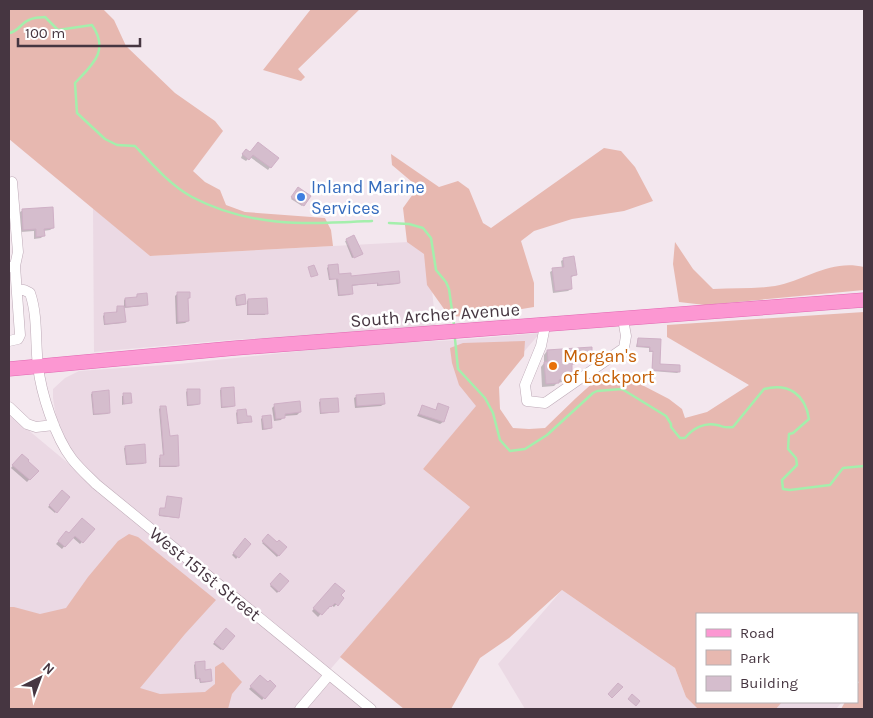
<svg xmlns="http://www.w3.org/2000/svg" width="873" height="718" font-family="Karla,sans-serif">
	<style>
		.residential { fill: #ebd9e4 }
		.green { fill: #e7b8b0 }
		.shadow { fill: #0003 }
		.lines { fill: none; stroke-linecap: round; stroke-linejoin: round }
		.stream { stroke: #a4efac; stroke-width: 2.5 }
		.building { fill: #d5bdcd; stroke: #cfb0c6 }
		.minor-casing { stroke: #beaab7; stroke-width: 11 }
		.major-casing { stroke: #e167b1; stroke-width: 15 }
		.minor { stroke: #fff; stroke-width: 10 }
		.major { stroke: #fc97d2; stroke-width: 14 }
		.shop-dot { fill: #3f7fe0; stroke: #fff; stroke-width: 2 }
		.food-dot { fill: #e8710a; stroke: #fff; stroke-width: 2 }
		.labels { text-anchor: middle; stroke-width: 5; stroke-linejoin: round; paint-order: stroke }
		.shop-label { font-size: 18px; fill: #366cbe; stroke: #fff; text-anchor: start }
		.street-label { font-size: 18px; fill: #463641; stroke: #fff }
		.food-label { font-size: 18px; fill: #c56008; stroke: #fff; text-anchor: start }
	</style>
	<rect width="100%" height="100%" fill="#f3e7ee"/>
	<path class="residential" d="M93 208 150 256 427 241 436 329 230 340 94 352Z
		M540 333 423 469 470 507 328 672 96 482 73 455 57 423 53 398V389L65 378 79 371 179 364 366 344 459 340Z
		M9 414 324 676 295 709H9Z
		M562 590 675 668 686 697 698 709H525L498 664Z
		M330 682 364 709H306Z
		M782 702H842L836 709H776Z"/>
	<path class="green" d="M9 9H103L114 20 126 46 175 93 215 121 223 131 193 171 205 182 220 190 226 205 245 212 325 218 331 230 333 246 150 256 9 139Z
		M311 9H360L298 69 305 77 301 81 263 70Z
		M604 148 621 151 635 167 653 201 624 211 572 219 534 231 521 241 534 283V307L471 317 449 316 427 285 424 254 407 242 403 208 418 187 392 165 391 154 439 187 458 181 469 189 483 223 491 228Z
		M675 242 693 269 713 289C734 288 755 289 775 286 806 280 831 259 864 267V290L705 305 679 302 673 264Z
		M864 312V709H841L845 702H857V685L859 682 857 681V614H697V702H782L776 709H698L686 697 675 668 562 590 509 638 480 658 451 709H404L340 657 470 507 423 469 476 406 459 385 452 363 450 348 463 343 525 341 524 356 499 387 500 409 513 428 529 429 545 428 576 398 596 380 619 373 669 399 682 409 685 418 707 412 749 385 667 337V325Z
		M129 534 138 537 216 600 185 634 140 688 160 694 205 692 215 684V667L223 662 242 682 232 694 228 709H9V607H14L40 614 66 608 88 577 118 541Z"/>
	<path class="shadow" d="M243 153 250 154 277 158 268 170 250 157 246 161 241 158Z
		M297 190 303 205 302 206 291 199Z
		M23 210 53 228 50 230 43 231V236L41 238 34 239V231L21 232 20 212Z
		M354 236 360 255 352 258 345 241Z
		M564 259 575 275 570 278 571 289 568 291 553 293 550 272 553 270 562 268 561 261Z
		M329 266 338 276 399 283 398 284 377 286V283L351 286V293L350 295 338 296 336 279 329 280 327 268Z
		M177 294 189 298 187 300 188 321 185 323 176 324 175 296Z
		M137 295 146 305 145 306 123 308 125 322 123 323 104 325 103 316 105 314 116 313 117 307H124V300L125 299 136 298Z
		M236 297 245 304 243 305 236 306 235 298Z
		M248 300 266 313 265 315H247V301Z
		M638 339 660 340 659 365 679 366V372L677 373 652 371 653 352H649V348L636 347Z
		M547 351 591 358 587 362H574L571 367V375L562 382 557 383 554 386 542 387 541 367 544 363V355Z
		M222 389 234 406 232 407 221 408 220 390Z
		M188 390 199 404 197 405 187 406 186 392Z
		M93 393 109 413 107 414 93 415 91 394Z
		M130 394 131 402 122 405V396Z
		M357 396 384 404 381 406 355 408 354 398Z
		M321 401 338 412 320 414 319 402Z
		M438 404 443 422 440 424 417 416 422 407 435 411Z
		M275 405 300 412 297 415 284 416 281 420 274 421 272 408Z
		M161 407 178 466 176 467H159V458L163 456 159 409Z
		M238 411 245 418 250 422 237 424 236 413Z
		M263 417 271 428 269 429 262 430 261 419Z
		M126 447 144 463 143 464 126 465 124 448Z
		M22 455 26 461 37 471 27 482 11 468Z
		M62 492 69 497 55 513 48 507Z
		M168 497 178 517 177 518 159 516V511L165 510Z
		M93 530 80 544 72 537 62 549 56 544 67 532 69 534Z
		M269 536 277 544 285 547 277 557 262 543Z
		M245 540 249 544 236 559 232 555Z
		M280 575 287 581 277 593 270 586Z
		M335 584 339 596 342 598 334 607 331 605 328 609 326 608 318 617 312 611Z
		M226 629 233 636 221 650 213 644Z
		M196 663 204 671 211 681 209 682 200 683 199 679H195L194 665Z
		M260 677 268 684 275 686 262 700 249 689Z"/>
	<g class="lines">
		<path class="stream" d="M9 33C18 32 21 23 29 20 34 17 40 18 45 17L58 30 92 25C110 51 92 65 75 83L77 113 105 139 117 145 135 146C152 164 170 185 192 197 251 228 307 224 372 221
			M389 223 409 224 423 228 431 238 436 270 446 282 449 289 454 325
			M455 339 458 369 485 398 493 413 500 440 510 451 525 449 547 435 593 393 597 391 622 389 666 416 671 424V427L680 438H685C693 428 705 422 717 425 725 427 724 428 733 427L764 389C789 383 805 394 809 419L793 433 789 434 788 449 796 458 797 465 782 480 783 489 790 490 830 485 843 468 864 466"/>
	</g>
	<path class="building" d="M258 142 279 158 271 168 253 155 249 160 242 154 246 149 250 152Z
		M298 187 311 196 304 206 291 197Z
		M53 207 54 228 44 229 45 236 36 237V229L23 230 22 209Z
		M354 235 363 254 354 258 346 239Z
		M574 256 577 275 571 276 572 289 555 291 552 268 564 267 563 258Z
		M338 264 339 274 351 273V276L399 271 400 283 378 285V283L352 285 353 294 339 295 338 279H330L328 265Z
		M314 265 318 275 311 277 308 267Z
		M177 292H190V298H188L189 321 178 322Z
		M147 293 148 305 126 307 125 298 137 297V294Z
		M245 294 246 304 237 305 236 296Z
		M267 298 268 314H248V299Z
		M117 306H124L126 322 105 324 104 313 117 312Z
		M638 338 661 339 660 364 680 365V372L652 370 653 351H650V347L637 346Z
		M592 347V358L575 360V364H572V376L567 379 559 380V383L546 384 544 362 548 361 547 350Z
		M234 387 235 406 222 407 221 388Z
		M187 389H200V404L188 405Z
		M109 390 110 413 94 414 92 392Z
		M123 393H131L132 403 124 404Z
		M384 393 385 404 357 406 356 395Z
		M338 398 339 412 321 413 320 399Z
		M300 401 301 412 285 414V418L276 419 274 404Z
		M438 403 449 407 444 422 419 414 422 405 436 410Z
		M160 406H166L170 436 178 435 179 466H160V455H164Z
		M246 409 247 416H251L252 422 238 423 237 410Z
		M271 415 272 428 264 429 262 416Z
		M145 444 146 463 127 464 125 446Z
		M22 454 29 460 28 461 39 471 30 480 12 465Z
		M62 490 70 497 57 513 49 505Z
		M167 496 182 498 179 518 159 515 160 508H165Z
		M82 518 95 529 83 543 75 536 65 547 58 541 66 531 69 533Z
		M268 534 277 542 279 540 287 547 279 556 262 541Z
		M245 538 251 544 239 558 233 553Z
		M280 573 289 581 279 592 270 584Z
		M335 583 345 591 341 595 344 598 338 606 335 603 331 607 330 606 322 615 313 608Z
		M226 628 235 636 223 650 214 642Z
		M205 661V670L211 669 212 681 201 682 200 678 197 679 195 662Z
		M260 675 268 682 270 680 276 686 265 699 250 686Z
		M618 683 623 687 612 698 608 694Z
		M632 694 640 701 636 706 628 699Z"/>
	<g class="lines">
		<defs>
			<path id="minor" d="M12 182 18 252 15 266
				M9 267 15 266 20 335 18 339 9 341
				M18 290H24L30 293C38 316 35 342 38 366 41 393 55 437 72 459 79 468 88 476 96 484L371 709
				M545 326 541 346 525 385 527 401 545 403 624 348 626 336 623 319
				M9 407 27 424 36 427 54 425
				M300 709 329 675"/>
			<path id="major" d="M9 369 236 348 864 300"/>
		</defs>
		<use href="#minor" class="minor-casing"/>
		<use href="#major" class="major-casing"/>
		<use href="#minor" class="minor"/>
		<use href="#major" class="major"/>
	</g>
	<circle class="shop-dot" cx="301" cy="197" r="5"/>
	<circle class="food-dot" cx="553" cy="366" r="5"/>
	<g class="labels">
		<g class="shop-label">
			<text x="311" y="193">Inland Marine<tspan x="311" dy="21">Services</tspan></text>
		</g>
		<g class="street-label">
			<text transform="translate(435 315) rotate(-4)" y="6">South Archer Avenue</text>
			<text transform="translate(205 574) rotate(39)" y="6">West 151st Street</text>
		</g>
		<g class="food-label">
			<text x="563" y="362">Morgan's<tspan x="563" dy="21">of Lockport</tspan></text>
		</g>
	</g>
	<rect width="873" height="718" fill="none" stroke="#463641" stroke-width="20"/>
	<rect x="696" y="613" width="162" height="90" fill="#ffffff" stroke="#b5afb3"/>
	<rect x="706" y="629" width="25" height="8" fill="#fc97d2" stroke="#b5afb3"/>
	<text x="740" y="638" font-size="15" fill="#463641">Road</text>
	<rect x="706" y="650" width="25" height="15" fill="#e7b8b0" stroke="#b5afb3"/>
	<text x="740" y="663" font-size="15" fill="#463641">Park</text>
	<rect x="706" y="676" width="25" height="15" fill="#d5bdcd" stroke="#b5afb3"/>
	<text x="740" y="688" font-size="15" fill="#463641">Building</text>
	<g transform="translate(40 678) rotate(42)" stroke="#ffffff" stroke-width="4" paint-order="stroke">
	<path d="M0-4L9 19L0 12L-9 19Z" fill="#463641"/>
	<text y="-8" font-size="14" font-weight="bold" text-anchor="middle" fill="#463641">N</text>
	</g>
	<path d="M18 38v8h122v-8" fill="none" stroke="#463641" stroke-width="2.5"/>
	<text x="25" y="38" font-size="15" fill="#463641" stroke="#ffffff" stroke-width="4" paint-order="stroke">100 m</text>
</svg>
